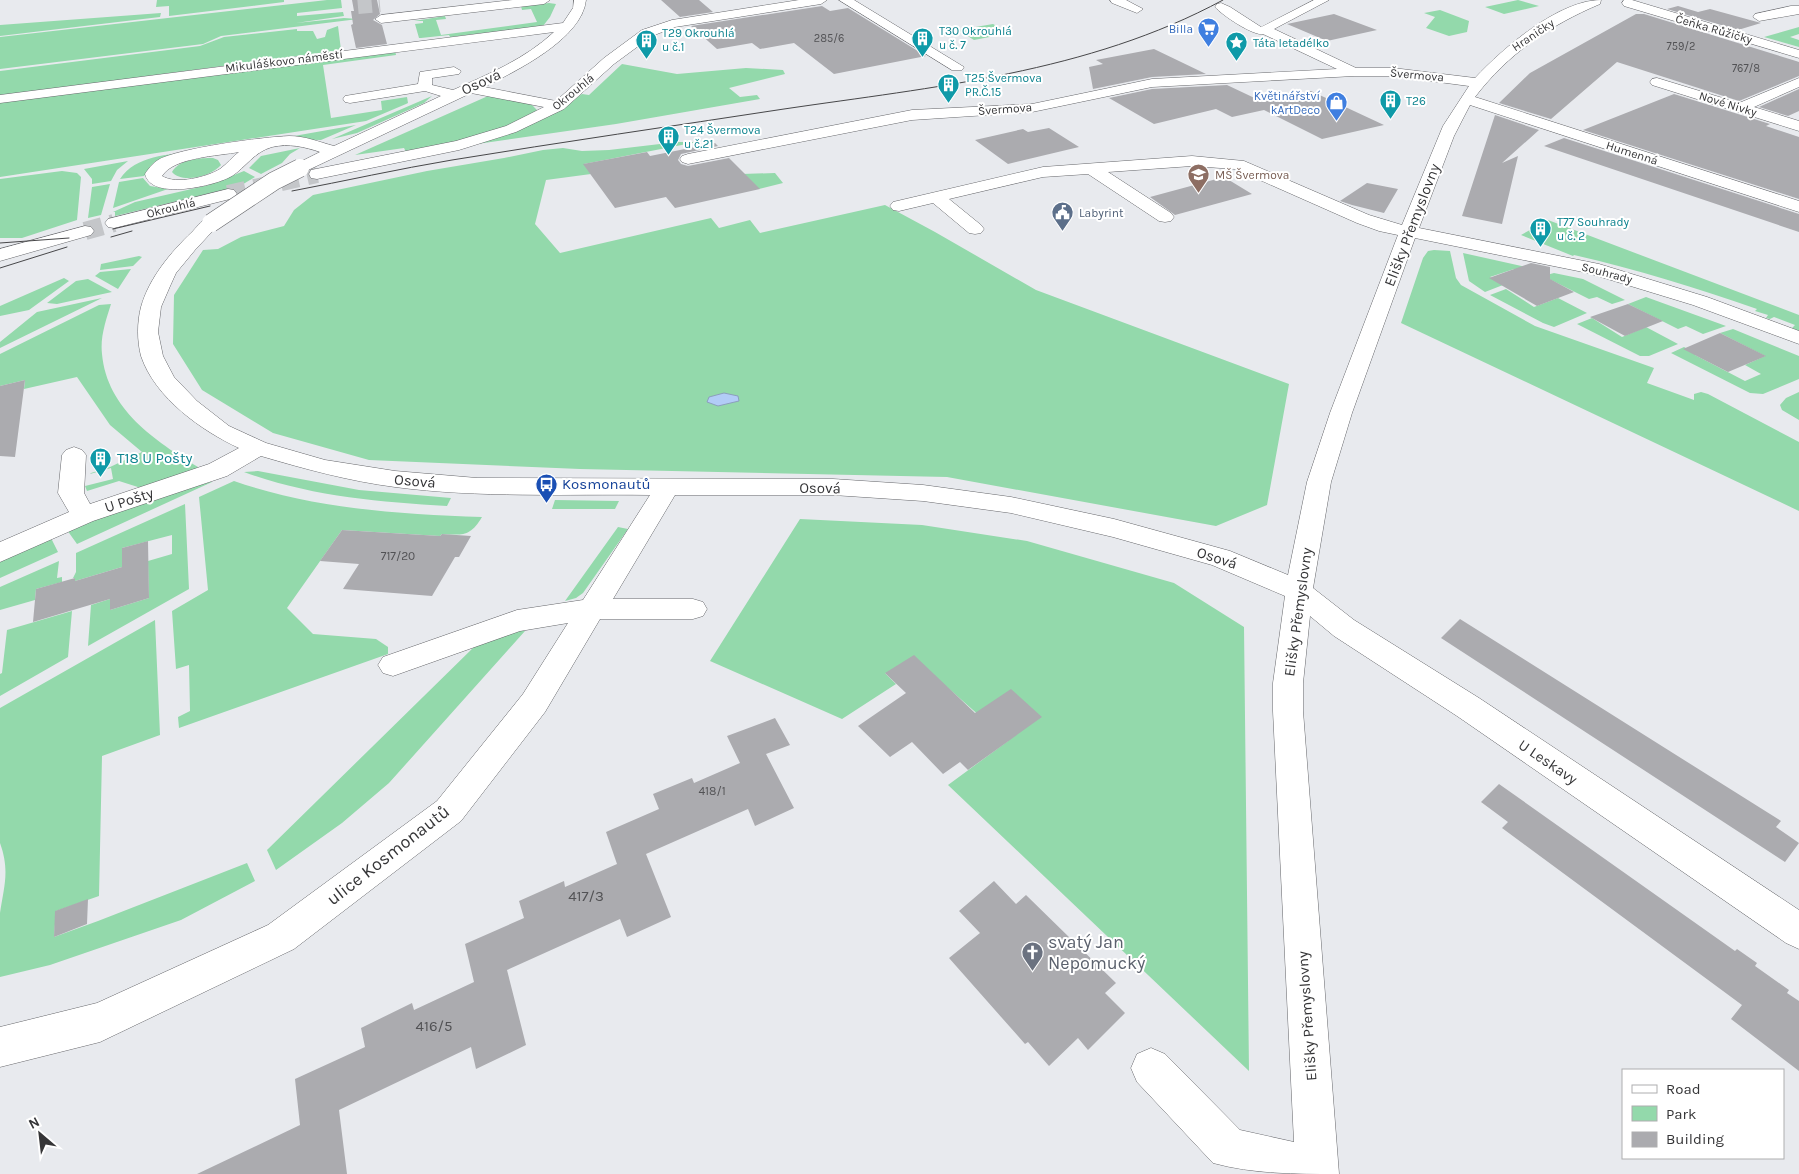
<svg xmlns="http://www.w3.org/2000/svg" width="1799" height="1174" font-family="Karla,sans-serif">
	<style>
		.green { fill: #93d9ab }
		.water { fill: #b2ccf7; stroke: #8c9fbd }
		.building { fill: #ababaf }
		.lines { fill: none; stroke-linecap: round; stroke-linejoin: round }
		.minor-tunnel-far1 { stroke: #c4c6c9; stroke-width: 14; stroke-dasharray: 14 7; stroke-linecap: butt }
		.minor-tunnel { stroke: #c4c6c9; stroke-width: 18; stroke-dasharray: 18 9; stroke-linecap: butt }
		.minor-casing { stroke: #66676b; stroke-width: 1 }
		.minor { fill: #fff; fill-rule: evenodd }
		.tram { stroke: #474749; stroke-width: 1 }
		.minor-bridge-casing { stroke: #66676b; stroke-width: 19; stroke-linecap: butt }
		.minor-bridge { stroke: #fff; stroke-width: 18 }
		.labels { text-anchor: middle; stroke-width: 4; stroke-linejoin: round; paint-order: stroke }
		.far-number-label { font-size: 11px; fill: #525255 }
		.far-shop-label { font-size: 12px; fill: #366cbe; stroke: #fff; text-anchor: end }
		.far-street-label { font-size: 12px; fill: #353537; stroke: #fff }
		.far-culture-label { font-size: 12px; fill: #0d838f; stroke: #fff; text-anchor: start }
		.far-education-label { font-size: 12px; fill: #785e54; stroke: #fff; text-anchor: start }
		.far-service-label { font-size: 12px; fill: #4e5e75; stroke: #fff; text-anchor: start }
		.number-label { font-size: 12px; fill: #525255 }
		.street-label { font-size: 15px; fill: #353537; stroke: #fff }
		.culture-label { font-size: 15px; fill: #0d838f; stroke: #fff; text-anchor: start }
		.transit-label { font-size: 15px; fill: #164399; stroke: #fff; text-anchor: start }
		.near-number-label { font-size: 15px; fill: #525255 }
		.near-street-label { font-size: 18px; fill: #353537; stroke: #fff }
		.near-worship-label { font-size: 18px; fill: #5b616d; stroke: #fff; text-anchor: start }
	</style>
	<rect width="100%" height="100%" fill="#e8eaee"/>
	<path class="green" d="M157 0H284V2L169 16V6L156 7Z
		M327 0H341L342 8 297 13V16L343 12 344 16 296 23 344 18 358 19 221 36 203 44 0 69V37Z
		M1518 0 1539 6 1504 14 1485 7Z
		M549 3 556 4 550 17 543 26 450 37 449 35 421 38H419L415 24 423 23V21H414L445 16 446 19 436 20 441 35 537 22 531 9 522 10 521 6Z
		M1440 10 1469 21 1467 32 1449 36 1426 28 1435 17 1424 13Z
		M161 13 160 17 0 36V25Z
		M993 24 1010 33 974 40 958 30Z
		M338 26 341 50 0 96V71L200 46 224 37 297 29V31H313L317 39 325 37 327 30Z
		M1799 27V34L1790 37 1799 40V47L1764 37Z
		M395 50 396 55 323 65 331 118 382 110 381 101 407 97 408 103 406 104 366 121 0 177V102Z
		M622 64 677 74 746 68 783 70 785 74 729 88 740 97 757 95 760 99 616 124 477 144C516 131 548 119 582 94L589 95Z
		M432 96 424 103 357 133 332 139Z
		M488 96 531 104 537 110C523 131 432 146 406 152L404 148 355 155Z
		M356 125 321 140 277 139Z
		M677 142H697L584 164 591 174 546 180 535 224 560 253 711 218 719 228 750 220 760 233 885 205 935 232 1036 290 1289 384 1267 505 1216 526 947 477 580 469 369 460 273 433 202 390 173 344 174 295 203 250 218 249 241 237 284 226 294 210 313 195 427 171 504 158 543 150 563 148 582 151 609 150Z
		M300 148 290 154 282 163 261 174 249 168 261 156Z
		M195 151 153 165 144 176 120 179C136 155 168 155 195 151Z
		M213 158 218 160 221 165C212 176 182 184 172 172 179 159 200 158 213 158Z
		M128 161 117 170 111 181 92 184V179L84 169Z
		M62 171 77 173 81 177 77 220 22 238H0V179Z
		M244 171 255 177 240 186 115 216V212H113L135 202 209 185Z
		M775 173 783 183 759 189 712 175Z
		M143 178 150 186 168 189 113 208 119 182Z
		M110 184 101 215 88 218 92 187Z
		M1548 220 1799 315V331L1792 328 1795 325 1774 317 1770 319 1766 318 1768 315 1755 311 1757 309C1697 288 1636 269 1574 255L1573 256 1521 235Z
		M1434 250 1450 251 1456 278 1461 285 1535 326 1654 368 1647 383 1694 400V394L1701 392 1708 394 1799 442V511L1401 323 1423 258 1428 251Z
		M1463 253 1544 271 1514 269 1490 277 1503 285 1485 292 1469 281Z
		M139 256 142 257 133 266 100 270 101 264Z
		M131 269 118 289 95 276 100 272Z
		M1554 273 1583 279 1625 300 1612 304 1597 297 1589 299 1543 276Z
		M64 278 69 281 29 310 0 316V306Z
		M88 279 112 292 57 304 47 303 76 281Z
		M1506 289 1534 307 1558 298 1587 313 1554 327 1543 323 1490 295Z
		M1646 297 1726 326 1703 334 1686 326 1678 329 1628 304Z
		M102 298 0 348V342L37 312Z
		M111 304C106 320 100 337 102 354 107 409 155 441 198 467L190 473 141 488 119 481 87 491 85 486 113 479 111 468 90 474 91 473 110 467 142 452 110 425 77 377 24 389 25 380 0 386V354L99 305Z
		M1592 318 1622 337 1646 327 1678 344 1649 356H1640L1577 324Z
		M1733 329 1799 356V379L1763 394 1750 393 1671 353 1684 347 1697 354 1695 355 1745 381 1761 374 1745 365 1765 356 1720 333Z
		M1799 392V420L1782 410 1780 405 1786 398Z
		M258 471 359 490 451 498 447 506C378 502 309 496 244 472Z
		M234 481C314 509 398 514 482 517 470 537 463 535 442 534L440 536 342 530 287 608 313 634 376 639 388 647V654L179 728 178 717 190 711 189 665 176 669 172 611 208 590 199 497Z
		M210 482H212L77 544 67 530 131 505Z
		M555 500 619 501 615 509H552Z
		M185 504 189 589 88 646 91 605 110 599V610L149 598 148 561 172 554V535L122 548V567L75 581V578H73L76 572V553Z
		M800 519 922 525 1027 541 1174 583 1244 627 1249 1071 948 785 1008 741 947 687 885 673 896 684 842 719 710 661Z
		M618 527 628 529 583 593 576 598 565 601Z
		M51 538 58 552 0 578V561Z
		M59 561 57 578 62 577V582L36 589 35 600 0 610V587Z
		M72 611 68 657 0 696V674L2 673 7 630Z
		M155 620 160 735 102 756 99 896 56 911 54 937 98 921 247 863 255 881 181 920 50 965 0 977C0 956 0 934 0 913 4 886 10 871 0 843V708Z
		M508 630 525 631 389 783 342 823 276 870 267 850 476 645Z"/>
	<path class="water" d="M724 393 738 396 739 401 718 406 707 402 709 397Z"/>
	<path class="building" d="M352 0H377L380 14 373 20 382 25 387 44 356 48 351 25 353 24 351 11H354Z
		M661 0H699L713 12 680 17Z
		M822 6 830 11 848 8 926 56 834 74 794 43 760 49 752 43 717 49 691 26Z
		M1678 6 1698 12 1710 9 1761 23 1738 30 1667 9Z
		M1334 14 1377 30 1327 41 1287 24Z
		M1636 14H1644L1796 61 1799 62V76L1739 101 1617 62 1551 119 1499 103 1530 73Z
		M1154 49 1206 74 1152 77 1093 89 1089 67 1103 64 1096 60Z
		M1227 85 1263 102 1311 91 1384 125 1322 139 1264 110 1232 117 1216 109 1154 124 1109 98 1152 89Z
		M1799 89V111L1788 116 1759 107Z
		M1674 94 1770 124 1766 126 1799 137V199L1583 130Z
		M1495 115 1539 130 1502 163 1518 156 1502 224 1462 216Z
		M1049 128 1079 147 1008 164 975 140 1023 129 1028 132Z
		M1564 138 1799 214V232L1544 146Z
		M715 143 718 146 681 154 678 160 681 164 688 166 729 158 760 189 675 208 666 197 615 208 583 164 647 152 650 156Z
		M1224 177 1252 194 1175 215 1150 197Z
		M1367 183 1398 189 1384 213 1352 205 1340 201Z
		M1531 263 1550 267V279L1574 292 1537 306 1489 278Z
		M1628 304 1663 321 1625 336 1590 317Z
		M1720 333 1766 356 1728 372 1683 349Z
		M25 380 15 457 0 456V386Z
		M342 530 440 536 442 534 471 536 459 557H455L432 596 343 589 359 564 320 561Z
		M148 541 149 598 110 610V599L33 622 36 589 75 578V581L122 567V548Z
		M1460 619 1781 821 1776 827 1799 843 1785 862 1441 638Z
		M914 655 975 713 1011 689 1042 717 968 770 960 762 943 774 912 742 890 757 858 726 906 693 885 673Z
		M775 718 790 745 766 754 794 808 755 826 748 809 646 854 671 917 627 937 620 919 507 970 526 1045 476 1069 471 1047 339 1110 347 1174H197L300 1125 295 1079 365 1047 361 1028 412 1003 414 1010 474 982 465 944 524 918 519 901 564 881 565 887 617 864 606 832 659 809 653 794 692 778 694 783 740 763 727 736Z
		M1499 784 1735 951 1737 949 1757 963 1755 966 1789 990 1787 993 1799 1001V1071L1731 1019 1742 1005 1502 828 1508 822 1481 802Z
		M994 881 1016 904 1026 895 1116 983 1105 993 1125 1013 1088 1050 1078 1038 1049 1066 1028 1042 1025 1044 949 958 980 933 959 911Z
		M88 899 87 924 54 937 55 911Z"/>
	<g class="lines">
		<path class="minor-tunnel-far1" d="M358 7 380 5"/>
		<path class="minor-tunnel" d="M228 194 317 174
			M85 231 114 223"/>
		<defs>
			<path id="minor" d="M513 0H550L544 4 381 23 375 19 381 15Z
				M574 0H586C582 39 516 71 484 87L556 101 604 58 642 30 672 20 799 0H827L821 4 675 27 652 36 614 64 564 109 516 132 459 150 317 179 311 178 309 174 311 170 456 141 506 126 544 107 471 93 306 171H294L292 168 294 165 320 152C305 147 289 143 272 147 254 152 246 167 232 176 215 186 151 201 145 174 148 169 153 163 158 160 178 148 264 137 289 136 305 136 319 142 334 146L441 96 425 91 350 103 345 102 343 99 345 96 418 84 420 72 454 67 461 71 459 74 432 78V85L453 90C489 74 525 59 554 32L0 103V95L563 23 573 8ZM239 152C232 157 227 164 220 169 207 177 176 185 162 176 174 157 218 156 239 152Z
				M839 0H854L964 67 962 70H952Z
				M1110 0H1126L1143 9 1137 13 1112 3Z
				M1314 0H1329L1274 29 1356 68H1393L1475 78C1503 48 1559 0 1601 0L1600 4C1550 25 1508 54 1475 97L1799 201V212L1470 105 1454 136 1419 228 1599 264 1707 297 1799 331V344L1693 305 1588 273 1415 238 1352 413 1331 482 1313 588 1354 620 1479 698 1799 910V949L1786 943 1457 716 1334 636 1310 616 1303 683V711L1339 1174C1296 1174 1253 1174 1213 1163L1137 1082 1131 1068 1137 1054 1151 1048 1165 1054 1240 1130 1294 1142 1273 711V683L1285 596 1212 565 1113 537 1011 513 923 501 833 495H675L613 599H693L703 602 707 609 703 616 693 619H600L545 712 461 821 294 949 100 1042 0 1067V1027L97 1003 268 925 437 801 523 694 568 623 520 631 393 676 383 673 378 665 383 657 517 610 583 600 650 495C565 494 479 498 395 487 349 481 305 469 261 456L227 476 93 521 0 562V542L69 512 58 493 62 455 66 450 74 447 82 450 86 455 84 493 90 504 209 464 239 448C202 431 155 398 141 356 137 341 137 322 141 307 149 278 171 252 192 232 196 228 201 221 206 219 210 217 213 218 217 219L220 223 195 250 176 273 171 284 161 307 158 332 163 356 174 377 197 401 229 426 266 443 325 460 395 471 477 478 833 479 923 485 1011 497 1114 519 1230 551 1288 575 1307 482 1330 413 1398 235 1379 231 1357 223 1235 169 1192 166 1108 172 1171 213 1174 217 1171 221 1165 222 1159 221 1088 174 1043 177 949 199 981 225 984 229 981 233 975 234 969 233 933 203 899 211 893 210 890 206 893 202 1043 167 1192 156 1244 161 1369 215 1402 225 1443 126 1469 86 1393 76H1354L1152 87 1032 112 912 120 688 164 682 162 680 159 682 156 688 154 912 110 1032 104 1152 79 1337 69 1263 34C1253 36 1222 15 1215 7L1217 4 1221 3 1230 7 1261 27Z
				M1624 0H1632L1799 50V58L1624 6 1622 3Z
				M1791 6H1799V14L1759 21 1753 17 1755 14Z
				M1657 78 1739 103 1799 78V87L1754 107 1799 121V131L1652 85 1650 82 1652 79Z
				M228 189 234 190 237 194 234 198 114 228 108 227 105 223 108 219Z
				M85 226 91 227 94 231 91 235 0 261V249Z"/>
		</defs>
		<use href="#minor" class="minor-casing"/>
		<use href="#minor" class="minor"/>
		<path class="tram" d="M292 191C345 181 398 169 452 160 562 142 673 126 784 109 933 87 1088 73 1223 0
			M113 229 210 206
			M111 237 132 231
			M0 243 69 238
			M0 268 67 247"/>
		<defs>
			<path id="minor-bridge" d="M211 223 274 181 300 168"/>
		</defs>
		<use href="#minor-bridge" class="minor-bridge-casing"/>
		<use href="#minor-bridge" class="minor-bridge"/>
	</g>
	<defs>
		<symbol id="supermarket-pin" viewBox="-11 -11 22 30"><path d="M0 17L-7.5 6A9.5 9.5 0 1 1 7.5 6Z" fill="#3f7fe0" stroke="#fff"/><path d="M-6-5.5h2.5l.6 2H6L4.5 2H-2.5L-4.4-4H-6ZM-1.5 3.2a1.3 1.3 0 1 0 .1 0ZM3 3.2a1.3 1.3 0 1 0 .1 0Z" fill="#fff"/></symbol>
		<symbol id="building-pin" viewBox="-11 -11 22 30"><path d="M0 17L-7.5 6A9.5 9.5 0 1 1 7.5 6Z" fill="#0f9aa8" stroke="#fff"/><path d="M-4-6H4V6H1V3H-1V6H-4ZM-2.5-4.3h1.7v1.8h-1.7ZM.8-4.3h1.7v1.8H.8ZM-2.5-1h1.7V.8h-1.7ZM.8-1h1.7V.8H.8Z" fill="#fff"/></symbol>
		<symbol id="sight-pin" viewBox="-11 -11 22 30"><path d="M0 17L-7.5 6A9.5 9.5 0 1 1 7.5 6Z" fill="#0f9aa8" stroke="#fff"/><path d="M0-6L1.8-2.2L6-1.7L2.9 1.2L3.7 5.4L0 3.3L-3.7 5.4L-2.9 1.2L-6-1.7L-1.8-2.2Z" fill="#fff"/></symbol>
		<symbol id="shop-pin" viewBox="-11 -11 22 30"><path d="M0 17L-7.5 6A9.5 9.5 0 1 1 7.5 6Z" fill="#3f7fe0" stroke="#fff"/><path d="M-5-2.5h2.3a2.7 3.5 0 0 1 5.4 0H5L5.5 6h-11ZM-1.5-2.5h3a1.5 2.3 0 0 0-3 0Z" fill="#fff"/></symbol>
		<symbol id="school-pin" viewBox="-11 -11 22 30"><path d="M0 17L-7.5 6A9.5 9.5 0 1 1 7.5 6Z" fill="#8d6e63" stroke="#fff"/><path d="M0-5L7-2L0 1L-7-2ZM-4 1L0 2.5L4 1V4Q0 6-4 4Z" fill="#fff"/></symbol>
		<symbol id="civic-pin" viewBox="-11 -11 22 30"><path d="M0 17L-7.5 6A9.5 9.5 0 1 1 7.5 6Z" fill="#5c6f8a" stroke="#fff"/><path d="M-.6-6.5H3V-4.5H.6V-3L4-1V1h2V6H-6V1h2V-1L-.6-3ZM-1.2 2.5V6h2.4V2.5Z" fill="#fff"/></symbol>
		<symbol id="bus-pin" viewBox="-11 -11 22 30"><path d="M0 17L-7.5 6A9.5 9.5 0 1 1 7.5 6Z" fill="#1a4fb4" stroke="#fff"/><path d="M-5-6H5V4H4V6H2V4H-2V6H-4V4H-5ZM-3.5-4V0h7V-4ZM-3.5 1.2v1.5H-2V1.2ZM2 1.2v1.5H3.5V1.2Z" fill="#fff"/></symbol>
		<symbol id="church-pin" viewBox="-11 -11 22 30"><path d="M0 17L-7.5 6A9.5 9.5 0 1 1 7.5 6Z" fill="#6b7280" stroke="#fff"/><path d="M-1.2-6h2.4v3.5h3.3v2.4h-3.3V6h-2.4V-.1h-3.3v-2.4h3.3Z" fill="#fff"/></symbol>
	</defs>
	<g fill-rule="evenodd">
		<use href="#supermarket-pin" x="1196" y="16" width="25" height="34"/>
		<use href="#building-pin" x="910" y="26" width="25" height="34"/>
		<use href="#building-pin" x="634" y="28" width="25" height="34"/>
		<use href="#sight-pin" x="1224" y="30" width="25" height="34"/>
		<use href="#building-pin" x="936" y="72" width="25" height="34"/>
		<use href="#building-pin" x="1378" y="88" width="25" height="34"/>
		<use href="#shop-pin" x="1324" y="90" width="25" height="34"/>
		<use href="#building-pin" x="656" y="124" width="25" height="34"/>
		<use href="#school-pin" x="1186" y="162" width="25" height="34"/>
		<use href="#civic-pin" x="1050" y="200" width="25" height="34"/>
		<use href="#building-pin" x="1528" y="216" width="25" height="34"/>
		<use href="#building-pin" x="88" y="446" width="25" height="34"/>
		<use href="#bus-pin" x="534" y="472" width="25" height="34"/>
		<use href="#church-pin" x="1020" y="940" width="25" height="34"/>
	</g>
	<g class="labels">
		<g class="far-number-label">
			<text x="829" y="42">285/6</text>
			<text x="1681" y="50">759/2</text>
			<text x="1746" y="72">767/8</text>
		</g>
		<g class="far-shop-label">
			<text x="1193" y="33">Billa</text>
			<text x="1320" y="100">Květinářství<tspan x="1320" dy="14">kArtDeco</tspan></text>
		</g>
		<g class="far-street-label">
			<text transform="translate(1714 29) rotate(16)" y="4">Čeňka Růžičky</text>
			<text transform="translate(1533 35) rotate(-34)" y="4">Hraničky</text>
			<text transform="translate(284 61) rotate(-7)" y="4">Mikuláškovo náměstí</text>
			<text transform="translate(1417 75) rotate(5)" y="4">Švermova</text>
			<text transform="translate(573 92) rotate(-39)" y="4">Okrouhlá</text>
			<text transform="translate(1728 104) rotate(17)" y="4">Nové Nivky</text>
			<text transform="translate(1005 109) rotate(-4)" y="4">Švermova</text>
			<text transform="translate(1632 153) rotate(18)" y="4">Humenná</text>
			<text transform="translate(171 208) rotate(-14)" y="4">Okrouhlá</text>
			<text transform="translate(1607 273) rotate(15)" y="4">Souhrady</text>
		</g>
		<g class="far-culture-label">
			<text x="939" y="35">T30 Okrouhlá<tspan x="939" dy="14">u č. 7</tspan></text>
			<text x="662" y="37">T29 Okrouhlá<tspan x="662" dy="14">u č.1</tspan></text>
			<text x="1253" y="47">Táta letadélko</text>
			<text x="965" y="82">T25 Švermova<tspan x="965" dy="14">PR.Č.15</tspan></text>
			<text x="1406" y="105">T26</text>
			<text x="684" y="134">T24 Švermova<tspan x="684" dy="14">u č.21</tspan></text>
			<text x="1557" y="226">T77 Souhrady<tspan x="1557" dy="14">u č. 2</tspan></text>
		</g>
		<g class="far-education-label">
			<text x="1215" y="179">MŠ Švermova</text>
		</g>
		<g class="far-service-label">
			<text x="1079" y="217">Labyrint</text>
		</g>
		<g class="number-label">
			<text x="398" y="560">717/20</text>
			<text x="712" y="795">418/1</text>
		</g>
		<g class="street-label">
			<text transform="translate(481 82) rotate(-25)" y="5">Osová</text>
			<text transform="translate(1412 225) rotate(-69)" y="5">Elišky Přemyslovny</text>
			<text transform="translate(415 481) rotate(5)" y="5">Osová</text>
			<text transform="translate(820 488) rotate(1)" y="5">Osová</text>
			<text transform="translate(129 500) rotate(-18)" y="5">U Pošty</text>
			<text transform="translate(1217 558) rotate(18)" y="5">Osová</text>
			<text transform="translate(1298 612) rotate(-82)" y="5">Elišky Přemyslovny</text>
			<text transform="translate(1548 762) rotate(34)" y="5">U Leskavy</text>
			<text transform="translate(1307 1016) rotate(-94)" y="5">Elišky Přemyslovny</text>
		</g>
		<g class="culture-label">
			<text x="117" y="463">T18 U Pošty</text>
		</g>
		<g class="transit-label">
			<text x="562" y="489">Kosmonautů</text>
		</g>
		<g class="near-number-label">
			<text x="586" y="901">417/3</text>
			<text x="434" y="1031">416/5</text>
		</g>
		<g class="near-street-label">
			<text transform="translate(388 855) rotate(-38)" y="6">ulice Kosmonautů</text>
		</g>
		<g class="near-worship-label">
			<text x="1048" y="948">svatý Jan<tspan x="1048" dy="21">Nepomucký</tspan></text>
		</g>
	</g>
	<rect x="1622" y="1069" width="162" height="90" fill="#ffffff" stroke="#aeaeaf"/>
	<rect x="1632" y="1085" width="25" height="8" fill="#ffffff" stroke="#aeaeaf"/>
	<text x="1666" y="1094" font-size="15" fill="#353537">Road</text>
	<rect x="1632" y="1106" width="25" height="15" fill="#93d9ab" stroke="#aeaeaf"/>
	<text x="1666" y="1119" font-size="15" fill="#353537">Park</text>
	<rect x="1632" y="1132" width="25" height="15" fill="#ababaf" stroke="#aeaeaf"/>
	<text x="1666" y="1144" font-size="15" fill="#353537">Building</text>
	<g transform="translate(40 1134) rotate(332)" stroke="#ffffff" stroke-width="4" paint-order="stroke">
	<path d="M0-4L9 19L0 12L-9 19Z" fill="#353537"/>
	<text y="-8" font-size="14" font-weight="bold" text-anchor="middle" fill="#353537">N</text>
	</g>
</svg>
